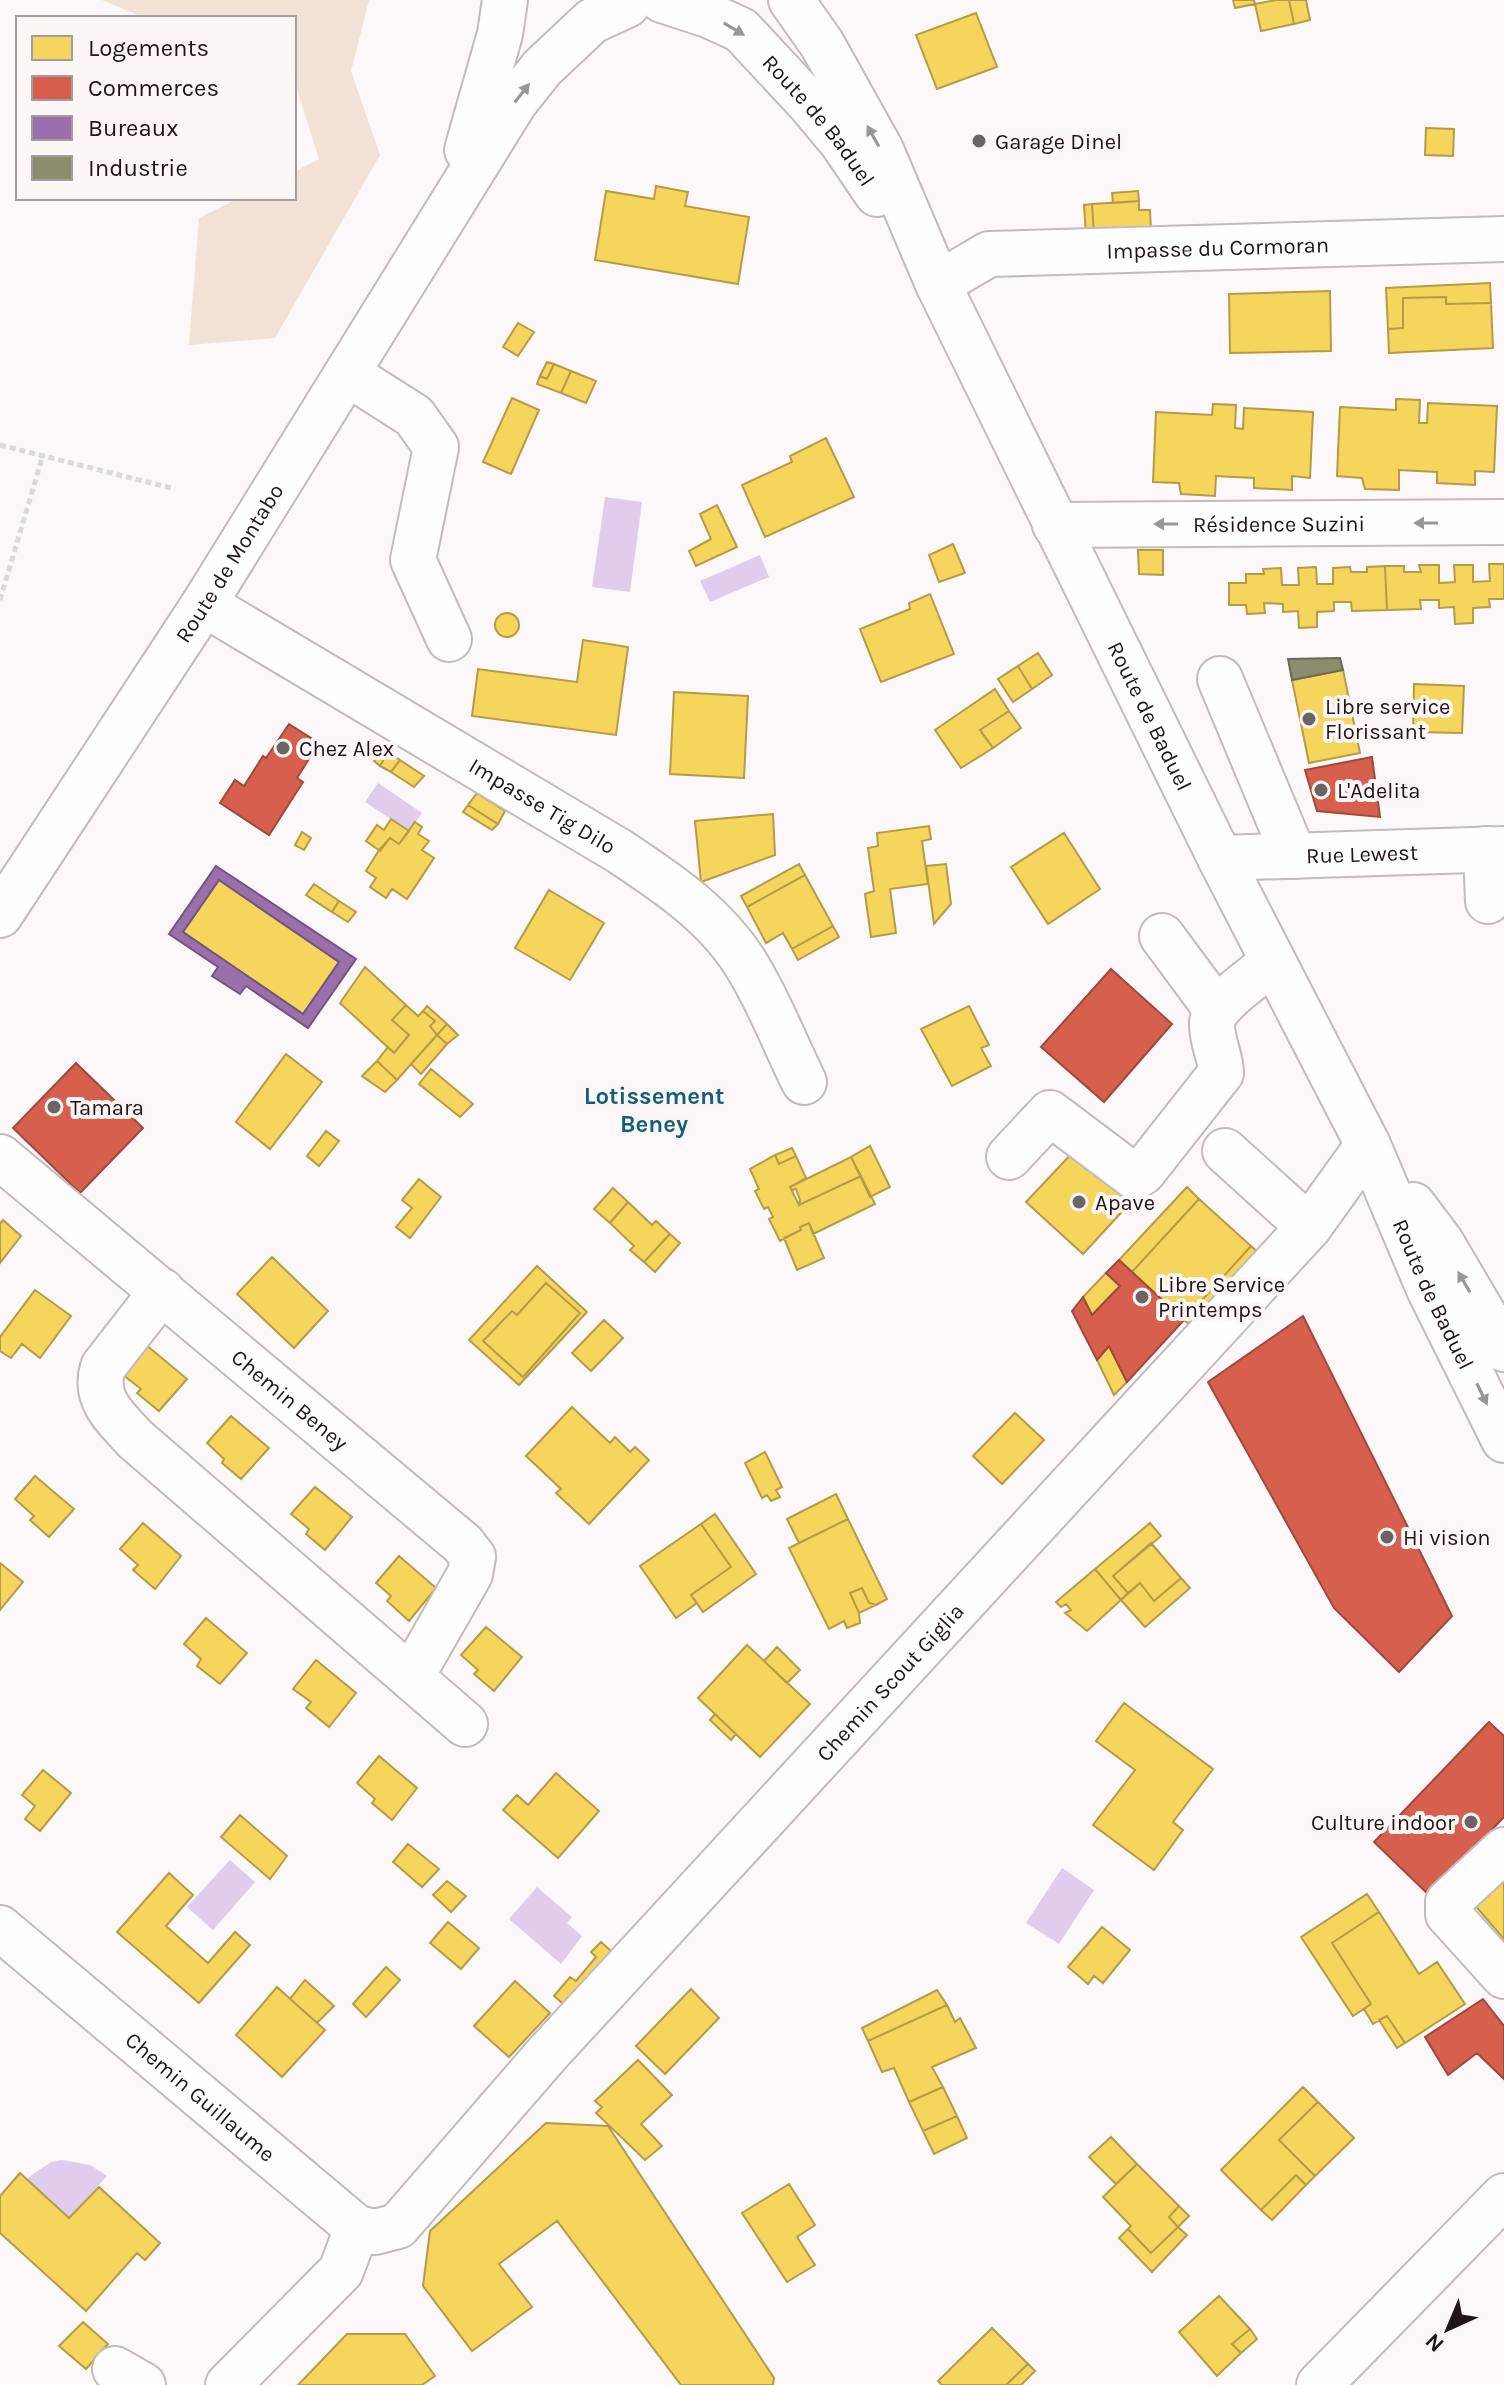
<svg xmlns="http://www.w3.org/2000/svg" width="1504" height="2385" font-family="Karla,sans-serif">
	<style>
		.green { fill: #f2e1d5 }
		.water { fill: #e0ccec }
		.homes { fill: #f6d55c; stroke: #b69b47; stroke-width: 2; fill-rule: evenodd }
		.shops { fill: #d6604d; stroke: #9f493c; stroke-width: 2 }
		.offices { fill: #9970ab; stroke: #74547e; stroke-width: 2; fill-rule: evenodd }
		.industry { fill: #8c8c6e; stroke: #6b6854; stroke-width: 2 }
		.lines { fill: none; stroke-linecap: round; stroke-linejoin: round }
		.minor-casing { stroke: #c3babc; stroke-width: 48 }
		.major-casing { stroke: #c3babc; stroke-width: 48 }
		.path { stroke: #dbd8d9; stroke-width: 5; stroke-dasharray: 6 4; stroke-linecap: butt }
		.minor { stroke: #fffefe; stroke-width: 44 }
		.major { stroke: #fffefe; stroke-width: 44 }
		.oneway { fill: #9a9596 }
		.poi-dot { fill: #6c6365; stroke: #fdf6f7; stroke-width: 3 }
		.labels { text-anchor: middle; stroke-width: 8; stroke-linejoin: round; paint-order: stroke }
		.street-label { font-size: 22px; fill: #1f1416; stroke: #fdf6f7 }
		.poi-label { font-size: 22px; fill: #1f1416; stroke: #fdf6f7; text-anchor: start }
		.neighbourhood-label { font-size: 24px; font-weight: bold; fill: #135f78; stroke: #fdf6f7 }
	</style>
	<rect width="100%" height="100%" fill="#fcf7f8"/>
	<path class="green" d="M102 0H369L351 71 380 155 275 338 189 345 199 218 239 198H294V172L319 159 294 80V18H145Z"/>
	<path class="water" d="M605 497 642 502 630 592 592 587Z
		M760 555 769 577 710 602 700 581Z
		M378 783 422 813 409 831 365 802Z
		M230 1860 255 1882 213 1930 187 1907Z
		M1062 1868 1094 1890 1059 1944 1026 1923Z
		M537 1887 572 1917 567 1923 582 1936 561 1964 509 1919Z
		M62 2160 90 2165 107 2176 69 2218 26 2179 51 2162Z"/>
	<path class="homes" d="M1233 0H1254L1255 4 1235 8Z
		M1276 0H1289L1294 24 1261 31 1255 4Z
		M1289 0H1306L1310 20 1294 24Z
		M976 13 997 67 937 89 916 35Z
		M1426 128 1454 129 1453 156 1425 155Z
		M656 186 688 192 685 206 749 217 738 284 595 260 606 191 654 199Z
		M1138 191 1139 201 1113 203 1112 193Z
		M1139 201V210H1150L1151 232 1094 235 1092 204Z
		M1092 204 1094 235 1086 236 1084 205Z
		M1490 283 1491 303 1446 304V297L1403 298V328L1388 329 1386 288Z
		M1330 291 1331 351 1230 353 1229 294Z
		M1446 297V304L1491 303 1493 348 1389 353 1388 329 1403 328V298Z
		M518 323 534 332 518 356 503 347Z
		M547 362 554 364 547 379 540 376Z
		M554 364 571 371 561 393 537 384 540 376 547 379Z
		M571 371 596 381 586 403 561 393Z
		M512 398 539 410 511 474 483 462Z
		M1396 399 1420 400 1419 423H1427L1428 403 1497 406 1494 472 1475 471V485L1437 483V472L1399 470V490L1365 489 1362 478 1337 476 1340 407 1396 410Z
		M1213 404 1236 405 1235 428 1243 429 1244 408 1313 412 1310 478 1292 476V490L1254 488V478L1216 476 1215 496 1181 494 1179 483 1153 482 1156 412 1212 415Z
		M826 438 854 497 765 537 742 485 792 462 790 456Z
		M717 505 737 547 696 566 689 551 711 539 700 514Z
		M953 544 965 573 939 582 929 555Z
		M1138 550H1163V575L1139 574Z
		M1489 564H1504V599H1489L1490 607 1473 608V623L1455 624 1454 607 1439 608V600H1420L1421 609 1387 610 1385 566H1404V572H1421L1419 565H1439V583L1455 582 1454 565H1473V582L1490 581Z
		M1385 566 1387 610 1352 611 1351 602H1334V611L1317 612V627L1299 628 1298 611 1283 612V604L1264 603 1265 613 1247 614 1246 605H1229V583H1246V574H1264L1263 569 1281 568 1282 585H1299L1298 568 1316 567 1317 584H1333V568L1350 567 1351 572H1367V567Z
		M930 594 954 654 881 682 860 629 910 609 909 603Z
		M495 625a12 12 0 1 1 24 0a12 12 0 1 1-24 0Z
		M583 640 628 647 616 735 472 716 478 669 577 682Z
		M1038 653 1052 675 1032 689 1018 666Z
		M1018 666 1032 689 1013 702 998 679Z
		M1343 670 1360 753 1309 763 1292 680Z
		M1414 684 1464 686 1462 733 1413 732Z
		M995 689 1009 711 980 730 993 748 961 768 935 730Z
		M674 692 748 696 744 778 670 774Z
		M1009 711 1021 728 993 748 980 730Z
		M384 749 388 752 380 766 374 761Z
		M388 752 400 760 391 772 380 766Z
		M400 760 424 776 414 787 391 772Z
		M477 793 505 811 498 824 468 805Z
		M468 805 498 824 492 830 463 812Z
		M773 814 775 855 701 882 695 821Z
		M391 819 409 831 399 844 390 838 380 851 366 841 377 825 384 830Z
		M415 822 422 827 418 834 429 841 422 850 434 858 407 899 392 889 386 898 370 887 376 878 366 871 379 850 390 838 399 844Z
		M929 826 931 839 922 841 928 884 890 889 896 933 871 937 865 894 874 891 868 848 878 846 877 833Z
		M302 832 311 838 304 850 295 845Z
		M1064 833 1100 889 1048 924 1011 867Z
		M799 864 805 875 747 907 741 896Z
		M946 864 951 904 934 924 926 866Z
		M805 875 833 926 792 949 783 933 766 943 747 907Z
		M219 880 339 962 303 1014 183 932Z
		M314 884 339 901 332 912 306 895Z
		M549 890 604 923 570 980 515 948Z
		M339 901 356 912 348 922 332 912Z
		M833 926 839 937 798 960 792 949Z
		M365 967 406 1005 392 1020 409 1035 394 1053 340 1003Z
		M406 1005 418 1016 423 1011 435 1021 430 1026 437 1035 397 1080 377 1061 388 1047 394 1053 409 1035 392 1020Z
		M427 1006 447 1024 437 1035 430 1026 435 1021 423 1011Z
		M969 1006 989 1045 981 1048 991 1066 952 1086 921 1029Z
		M447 1024 458 1035 447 1044 437 1035Z
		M437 1035 447 1044 421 1074 411 1064Z
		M286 1054 322 1082 270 1149 236 1122Z
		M377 1061 397 1080 385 1092 362 1076Z
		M431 1069 473 1104 460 1117 419 1084Z
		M326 1131 339 1141 319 1166 307 1156Z
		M870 1146 890 1187 870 1197 851 1157Z
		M792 1148 796 1156 779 1164 775 1155Z
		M1075 1150 1131 1202 1083 1254 1026 1202Z
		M775 1155 779 1164 796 1156 806 1178 790 1187 799 1205 861 1176 875 1204 813 1234 809 1223 800 1227 801 1230 780 1241 769 1219 773 1217 768 1207 764 1209 755 1191 759 1189 750 1169Z
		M851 1157 861 1176 799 1205 800 1200 796 1189 792 1190 790 1187Z
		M419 1179 441 1197 410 1238 396 1227 412 1208 402 1200Z
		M1187 1187 1199 1199 1132 1272 1119 1260Z
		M613 1188 628 1202 610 1223 594 1209Z
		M1199 1199 1251 1246 1184 1320 1132 1272Z
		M628 1202 652 1225 656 1221 670 1234 644 1262 630 1250 634 1246 610 1223Z
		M3 1220 21 1236 0 1263V1224Z
		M809 1223 824 1258 797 1270 784 1238 801 1230 800 1227Z
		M670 1234 680 1243 655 1272 644 1262Z
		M1251 1246 1269 1262 1201 1335 1184 1320Z
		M272 1257 328 1311 294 1348 237 1294Z
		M537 1266 587 1312 519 1385 469 1340ZM546 1283 580 1313 523 1377 483 1341 512 1311 517 1315Z
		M1106 1273 1120 1286 1092 1315 1083 1297Z
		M546 1283 580 1313 523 1377 483 1341 512 1311 517 1315Z
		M35 1290 71 1316 40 1358 22 1344 11 1358 0 1351V1337Z
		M604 1320 623 1338 591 1371 572 1353Z
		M145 1344 187 1379 159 1411 137 1393 141 1389 122 1374Z
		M1109 1346 1127 1382 1114 1395 1097 1360Z
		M572 1407 610 1443 615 1437 630 1452 635 1447 649 1460 589 1524 556 1493 561 1489 526 1456Z
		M1015 1413 1044 1440 1002 1484 973 1456Z
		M231 1416 269 1448 241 1479 222 1463 224 1459 207 1443Z
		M765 1452 782 1487 776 1490 780 1497 771 1501 767 1495 762 1498 745 1463Z
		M35 1476 74 1509 49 1537 30 1520 34 1516 15 1499Z
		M315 1487 352 1517 325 1550 306 1534 309 1529 291 1514Z
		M836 1494 848 1519 799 1543 787 1519Z
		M715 1514 756 1574 703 1612 691 1595 731 1567 701 1524Z
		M848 1519 887 1599 876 1605 869 1603 862 1588 850 1593 859 1613 860 1623 847 1628 844 1621 829 1629 789 1548Z
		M143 1523 181 1556 155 1589 133 1570 138 1565 120 1549Z
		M1150 1523 1161 1536 1113 1576 1128 1593 1121 1600 1095 1569Z
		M701 1524 731 1567 691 1595 697 1603 676 1618 640 1566Z
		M1151 1543 1181 1578 1154 1601 1140 1583 1128 1593 1113 1576Z
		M399 1556 436 1588 409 1621 387 1601 391 1596 376 1583Z
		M0 1563 23 1582 0 1610Z
		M1095 1569 1121 1600 1087 1631 1065 1613 1071 1610 1066 1604 1061 1607 1056 1602Z
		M1181 1578 1190 1588 1145 1627 1121 1600 1140 1583 1154 1601Z
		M862 1588 869 1603 876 1605 859 1613 850 1593Z
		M206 1618 247 1653 220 1684 197 1666 201 1659 184 1644Z
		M486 1627 522 1657 494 1691 474 1674 478 1670 461 1655Z
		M747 1645 810 1704 760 1757 698 1698Z
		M777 1647 800 1670 787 1683 764 1661Z
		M316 1660 356 1693 329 1727 306 1708 311 1702 293 1689Z
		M1124 1703 1213 1769 1173 1822 1183 1830 1154 1870 1093 1825 1135 1770 1096 1741Z
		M715 1714 736 1734 731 1740 710 1720Z
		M379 1756 417 1788 392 1820 372 1803 375 1799 357 1783Z
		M43 1770 71 1793 40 1831 25 1819 35 1806 22 1795Z
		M556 1773 599 1811 558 1858 503 1810 517 1795 528 1805Z
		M240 1815 287 1856 270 1879 221 1837Z
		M408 1844 439 1869 422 1887 393 1862Z
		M169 1873 193 1895 166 1926 208 1963 235 1932 250 1945 199 2003 117 1932Z
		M1504 1877V1939L1473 1903Z
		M447 1881 466 1896 451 1912 433 1895Z
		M1367 1894 1379 1912 1332 1943 1371 2004 1353 2016 1301 1937Z
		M1379 1912 1419 1974 1437 1962 1465 2004 1405 2043 1387 2016 1373 2024 1364 2009 1371 2004 1332 1943Z
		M448 1922 479 1948 461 1969 430 1943Z
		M1102 1927 1130 1950 1103 1983 1094 1976 1088 1984 1068 1967Z
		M601 1942 622 1961 574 2013 554 1996 570 1977 576 1981 596 1957 591 1952Z
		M386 1967 400 1980 366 2017 353 2004Z
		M305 1980 334 2006 317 2023 290 1999Z
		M515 1981 550 2013 509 2057 474 2026Z
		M277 1987 325 2030 282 2077 236 2035Z
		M691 1989 719 2018 665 2074 636 2046Z
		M937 1990 947 2005 868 2041 862 2028Z
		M947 2005 955 2022 960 2018 976 2048 932 2067 943 2087 909 2102 894 2068 882 2072 868 2041Z
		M1387 2016 1405 2043 1397 2048 1379 2020Z
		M638 2060 672 2095 641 2124 662 2146 645 2160 596 2113 602 2107 595 2101Z
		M943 2087 957 2116 923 2131 909 2102Z
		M1303 2087 1318 2102 1279 2140 1315 2176 1306 2185 1296 2175 1261 2210 1221 2170Z
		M1318 2102 1354 2138 1315 2176 1279 2140Z
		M957 2116 967 2138 934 2154 923 2131Z
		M546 2123 608 2126 774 2378 773 2385H681L557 2221 499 2264 532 2307 472 2351 423 2286 430 2231Z
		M1111 2137 1137 2164 1116 2184 1089 2157Z
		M1137 2164 1179 2206 1169 2217 1178 2227 1151 2253 1128 2229 1131 2226 1103 2197Z
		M20 2173 69 2218 99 2187 160 2243 145 2260 137 2253 86 2311 0 2233V2196Z
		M1296 2175 1306 2185 1272 2220 1261 2210Z
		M789 2184 815 2225 797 2237 815 2265 787 2282 742 2213Z
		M1179 2206 1189 2216 1178 2227 1169 2217Z
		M1178 2227 1187 2235 1152 2272 1119 2238 1128 2229 1151 2253Z
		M1219 2296 1250 2329 1232 2344 1241 2353 1217 2376 1179 2332Z
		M83 2322 108 2344 86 2369 59 2346Z
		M992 2328 1028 2364 1006 2385H942L938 2381Z
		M1250 2329 1257 2339 1241 2353 1232 2344Z
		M347 2334H405L435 2376 422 2385H298Z
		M1028 2364 1035 2371 1021 2385H1006Z"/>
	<path class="shops" d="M289 724 319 743 297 778 303 782 269 835 220 803 235 780 244 786 263 756 266 758Z
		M1372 757 1380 817 1317 811 1305 770Z
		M1111 969 1172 1024 1104 1102 1041 1047Z
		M76 1063 143 1128 80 1193 13 1128Z
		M1119 1260 1184 1320 1127 1382 1109 1346 1097 1360 1072 1311 1083 1297 1092 1315 1120 1286 1106 1273Z
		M1303 1316 1452 1616 1399 1672 1334 1608 1208 1382Z
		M1489 1722 1504 1736V1817L1429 1895 1374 1842Z
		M1483 1999 1504 2026V2079L1477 2053 1448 2075 1425 2037Z"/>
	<path class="offices" d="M216 866 356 959 308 1028 246 986 240 994 212 976 218 967 169 934ZM219 880 339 962 303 1014 183 932Z"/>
	<path class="industry" d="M1340 658 1343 670 1292 680 1288 659Z"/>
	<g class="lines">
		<defs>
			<g id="minor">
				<path id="s1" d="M938 284 989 254 1504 239"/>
				<path d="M348 374 414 416 436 447 413 560 449 639"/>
				<path id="s2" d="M1055 525 1504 522"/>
				<path id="s3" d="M204 604 619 851C669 884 720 918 750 971 771 1006 786 1046 804 1082"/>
				<path d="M1220 679 1294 856"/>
				<path d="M1486 849 1488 901"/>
				<path id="s4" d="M1220 858 1504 849"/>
				<path d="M1162 936 1216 1009"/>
				<path d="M1225 1151 1309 1227"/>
				<path id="s5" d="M0 1157 463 1544 473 1557 470 1574 411 1677"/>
				<path d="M1009 1157 1050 1113 1135 1177 1143 1172 1221 1073C1221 1057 1211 1040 1212 1023 1212 1005 1258 975 1273 962"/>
				<path d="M162 1291 103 1367C93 1399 115 1417 135 1439L465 1724"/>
				<path d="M1504 1850 1448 1902V1914L1504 1976"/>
				<path id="s6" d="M0 1928 357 2228 375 2232 398 2226 548 2053 1309 1227 1368 1145"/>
				<path d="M115 2369 143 2385"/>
				<path d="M228 2385 341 2271 357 2228"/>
				<path d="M1319 2385 1504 2196"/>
			</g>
			<g id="major">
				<path id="s7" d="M662 0 708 15 741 30 810 104 841 141 877 194"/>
				<path id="s8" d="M791 0 822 44 881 150 938 284 1220 858 1368 1145 1429 1289 1504 1440"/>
				<path d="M467 150 500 34 505 0"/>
				<path id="s9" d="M0 915 204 604 515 102 542 68 592 21 627 5"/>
				<path d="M1413 1205 1441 1242 1504 1349"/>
			</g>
		</defs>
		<use href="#minor" class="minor-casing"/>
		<use href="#major" class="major-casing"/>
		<path class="path" d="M0 445 175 489
			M0 600 43 455"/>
		<use href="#minor" class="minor"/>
		<use href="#major" class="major"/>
	</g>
	<defs><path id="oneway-solid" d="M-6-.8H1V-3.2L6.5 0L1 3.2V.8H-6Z" transform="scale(2)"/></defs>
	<g class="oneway">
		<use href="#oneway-solid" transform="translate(734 29) rotate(31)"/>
		<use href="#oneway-solid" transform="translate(522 93) rotate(-52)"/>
		<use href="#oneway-solid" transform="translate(873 136) rotate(-119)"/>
		<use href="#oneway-solid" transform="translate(1426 523) rotate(180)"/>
		<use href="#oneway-solid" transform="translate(1166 524) rotate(180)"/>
		<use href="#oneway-solid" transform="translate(1464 1282) rotate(-120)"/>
		<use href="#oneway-solid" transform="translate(1482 1394) rotate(64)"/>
	</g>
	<g class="poi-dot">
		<circle cx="979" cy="141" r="8"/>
		<circle cx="1309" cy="719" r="8"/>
		<circle cx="283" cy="748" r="8"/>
		<circle cx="1321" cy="790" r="8"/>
		<circle cx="54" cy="1107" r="8"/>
		<circle cx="1079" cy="1202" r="8"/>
		<circle cx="1142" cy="1297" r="8"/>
		<circle cx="1387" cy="1537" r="8"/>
		<circle cx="1471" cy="1822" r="8"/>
	</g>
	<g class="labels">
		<g class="street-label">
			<text dy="8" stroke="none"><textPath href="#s7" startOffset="204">Route de Baduel</textPath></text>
			<text dy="8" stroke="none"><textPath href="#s1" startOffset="288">Impasse du Cormoran</textPath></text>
			<text dy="8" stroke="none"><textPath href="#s2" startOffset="224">Résidence Suzini</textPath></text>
			<text dy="8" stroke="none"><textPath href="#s9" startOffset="420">Route de Montabo</textPath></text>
			<text dy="8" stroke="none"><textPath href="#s8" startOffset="802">Route de Baduel</textPath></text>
			<text dy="8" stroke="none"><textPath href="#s3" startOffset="394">Impasse Tig Dilo</textPath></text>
			<text dy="8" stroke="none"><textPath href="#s4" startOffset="142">Rue Lewest</textPath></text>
			<text dy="8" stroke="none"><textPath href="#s8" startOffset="1446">Route de Baduel</textPath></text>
			<text dy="8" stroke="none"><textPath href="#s5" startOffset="378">Chemin Beney</textPath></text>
			<text dy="8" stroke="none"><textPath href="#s6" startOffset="1242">Chemin Scout Giglia</textPath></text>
			<text dy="8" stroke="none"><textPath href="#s6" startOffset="262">Chemin Guillaume</textPath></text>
		</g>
		<g class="poi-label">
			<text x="995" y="149">Garage Dinel</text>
			<text x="1325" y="714">Libre service<tspan x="1325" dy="25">Florissant</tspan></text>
			<text x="299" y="756">Chez Alex</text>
			<text x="1337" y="798">L'Adelita</text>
			<text x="70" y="1115">Tamara</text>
			<text x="1095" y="1210">Apave</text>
			<text x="1158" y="1292">Libre Service<tspan x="1158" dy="25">Printemps</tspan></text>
			<text x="1403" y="1545">Hi vision</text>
			<text x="1455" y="1830" text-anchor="end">Culture indoor</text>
		</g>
		<g class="neighbourhood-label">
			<text x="654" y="1104">Lotissement<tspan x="654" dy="28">Beney</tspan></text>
		</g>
	</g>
	<rect x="16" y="16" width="280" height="184" fill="#fdf6f7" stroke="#a49c9d" stroke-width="2"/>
	<rect x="32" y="36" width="40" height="24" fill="#f6d55c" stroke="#a49c9d" stroke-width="2"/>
	<text x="88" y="56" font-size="24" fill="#1f1416">Logements</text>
	<rect x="32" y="76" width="40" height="24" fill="#d6604d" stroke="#a49c9d" stroke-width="2"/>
	<text x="88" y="96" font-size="24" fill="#1f1416">Commerces</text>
	<rect x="32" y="116" width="40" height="24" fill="#9970ab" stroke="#a49c9d" stroke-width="2"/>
	<text x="88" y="136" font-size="24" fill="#1f1416">Bureaux</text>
	<rect x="32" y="156" width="40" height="24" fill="#8c8c6e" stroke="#a49c9d" stroke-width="2"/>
	<text x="88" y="176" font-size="24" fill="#1f1416">Industrie</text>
	<g transform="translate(1448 2329) rotate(224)" stroke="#fdf6f7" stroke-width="6" paint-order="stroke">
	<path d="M0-6L14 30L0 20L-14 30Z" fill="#1f1416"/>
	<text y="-12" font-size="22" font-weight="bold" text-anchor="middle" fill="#1f1416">N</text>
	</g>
</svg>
